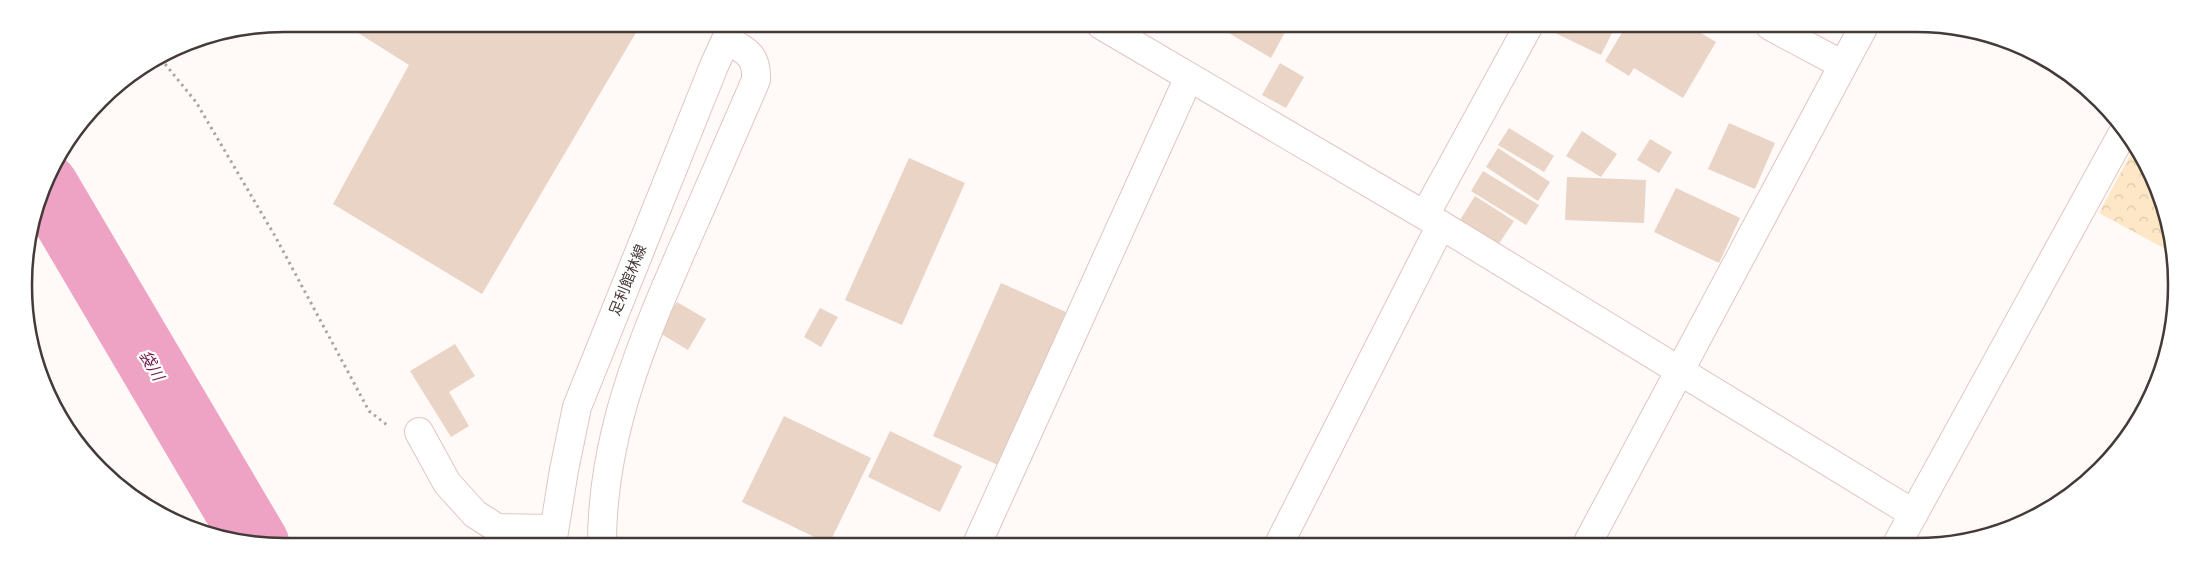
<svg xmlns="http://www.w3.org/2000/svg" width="2201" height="570" font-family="Cabin,'Noto Sans JP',sans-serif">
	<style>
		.park { fill: url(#park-crowns) }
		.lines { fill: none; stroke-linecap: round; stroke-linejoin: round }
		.river { stroke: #eea3c4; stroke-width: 65 }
		.building { fill: #e9d4c5 }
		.minor-casing { stroke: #e0c6c0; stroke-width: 30 }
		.major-casing { stroke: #e0c6c0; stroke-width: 30 }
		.path { stroke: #aca4a2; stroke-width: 3; stroke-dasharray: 2.5 4; stroke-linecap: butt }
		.minor { stroke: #fff; stroke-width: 28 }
		.major { stroke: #fff; stroke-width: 28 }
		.labels { text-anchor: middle; stroke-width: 4.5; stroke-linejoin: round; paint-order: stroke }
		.street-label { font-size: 15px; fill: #443a37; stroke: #fff }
		.water-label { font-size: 16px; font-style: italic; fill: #721b4b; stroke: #fff }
		.rim { fill: none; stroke: #443a37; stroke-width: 2.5 }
	</style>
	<defs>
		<pattern id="park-crowns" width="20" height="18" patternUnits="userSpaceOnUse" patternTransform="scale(1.25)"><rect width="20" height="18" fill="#fee7c6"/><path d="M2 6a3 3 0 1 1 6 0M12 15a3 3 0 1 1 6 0" fill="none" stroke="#dbc7ab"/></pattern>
	</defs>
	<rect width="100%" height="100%" fill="#fff9f8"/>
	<path class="park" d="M2134 148 2168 218 2171 252 2099 213Z"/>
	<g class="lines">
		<path class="river" d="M46 186 257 544"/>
	</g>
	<path class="building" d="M344 24H641L482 294 333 204 409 65Z
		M1224 25H1289L1271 58 1222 29Z
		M1554 25 1602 26 1613 31 1601 55 1551 31Z
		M1626 26H1689L1716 42 1683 98 1634 68 1629 76 1605 61Z
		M1280 63 1304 77 1286 108 1262 95Z
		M1729 123 1775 143 1755 189 1708 169Z
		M1509 128 1554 156 1544 172 1498 145Z
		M1582 131 1617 154 1601 177 1566 156Z
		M1650 139 1672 152 1659 173 1637 160Z
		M1498 148 1550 182 1538 201 1486 167Z
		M909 158 965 183 902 325 845 300Z
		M1483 171 1539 205 1526 225 1471 191Z
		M1567 177 1646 180 1644 223 1565 220Z
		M1676 188 1740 218 1719 263 1654 232Z
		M1475 196 1514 221 1498 245 1460 220Z
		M1001 283 1066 312 998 465 933 436Z
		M677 302 706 319 688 350 658 332Z
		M820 308 838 317 821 347 804 337Z
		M455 344 475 376 449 392 469 426 451 437 410 371Z
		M784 416 871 458 829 544 742 502Z
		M890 431 962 466 940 512 868 477Z"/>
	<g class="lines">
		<defs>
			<path id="minor" d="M1101 25 1441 225 1914 514
				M1770 26 1843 65
				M1425 215 1529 25
				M419 432 447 483 475 514 497 528 553 529
				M602 544C602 435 642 341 685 243 709 189 732 135 756 80 757 55 747 51 726 40
				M977 544 1189 77
				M1279 544 1441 225
				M1587 544 1864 26
				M1897 544 2125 129"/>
			<path id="major" d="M552 544 564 470 577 407 714 66 733 24"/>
		</defs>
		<use href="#minor" class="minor-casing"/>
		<use href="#major" class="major-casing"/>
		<path class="path" d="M161 59 196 102 275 236 369 411 387 425"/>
		<use href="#minor" class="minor"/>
		<use href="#major" class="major"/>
	</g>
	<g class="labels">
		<g class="street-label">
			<text transform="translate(628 280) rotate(-68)" y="5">足利館林線</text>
		</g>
		<g class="water-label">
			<text transform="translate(152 365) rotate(60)" y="6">袋川</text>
		</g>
	</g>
	<path d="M0 0H2201V570H0ZM284 32H1916A252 252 0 0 1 2168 284V286A252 252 0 0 1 1916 538H284A252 252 0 0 1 32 286V284A252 252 0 0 1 284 32Z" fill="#fff" fill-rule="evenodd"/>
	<path class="rim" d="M284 32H1916A252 252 0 0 1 2168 284V286A252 252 0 0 1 1916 538H284A252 252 0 0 1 32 286V284A252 252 0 0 1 284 32Z"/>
</svg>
